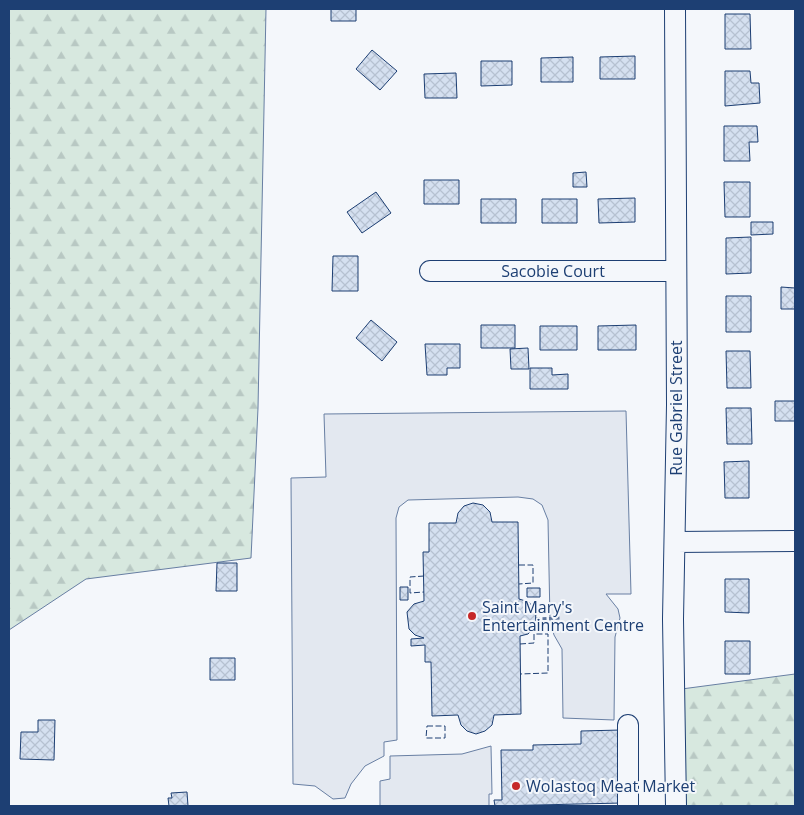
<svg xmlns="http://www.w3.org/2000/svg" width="804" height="815" font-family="'Open Sans',sans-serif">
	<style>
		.forest { fill: url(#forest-firs); stroke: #687fa3 }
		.parking { fill: #e3e8f0; stroke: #687fa3 }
		.building { fill: url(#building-cross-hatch); stroke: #1d3f73 }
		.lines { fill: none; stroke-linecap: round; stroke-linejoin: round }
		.minor-casing { stroke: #1d3f73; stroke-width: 22 }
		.path { stroke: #5e769c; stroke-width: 3; stroke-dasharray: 4 2.5; stroke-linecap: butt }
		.minor { stroke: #f4f7fb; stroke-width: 20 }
		.fence { stroke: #1d3f73; stroke-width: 1; stroke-dasharray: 6 2.5; stroke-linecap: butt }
		.poi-dot { fill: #c62828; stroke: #f4f7fb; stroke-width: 2 }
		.labels { text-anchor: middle; stroke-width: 4; stroke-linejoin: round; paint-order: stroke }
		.street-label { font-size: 16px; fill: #1d3f73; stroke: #f4f7fb }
		.poi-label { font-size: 16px; fill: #1d3f73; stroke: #f4f7fb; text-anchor: start }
	</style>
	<defs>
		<pattern id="forest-firs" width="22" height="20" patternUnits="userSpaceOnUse" patternTransform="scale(1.25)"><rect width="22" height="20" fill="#d7e8df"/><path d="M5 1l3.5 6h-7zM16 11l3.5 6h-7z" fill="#b8c8c3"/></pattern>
		<pattern id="building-cross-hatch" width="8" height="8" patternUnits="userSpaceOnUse" patternTransform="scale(1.25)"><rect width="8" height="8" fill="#d5e0f0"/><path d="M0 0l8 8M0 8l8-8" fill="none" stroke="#b6c1d1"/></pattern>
	</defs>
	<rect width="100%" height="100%" fill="#f4f7fb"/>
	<path class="forest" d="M9 9H266L258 408 251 558 86 579 9 630Z
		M795 674V806H676L674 690Z"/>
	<path class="parking" d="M626 411 631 594H606L618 609 620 618 615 637 614 720 563 718 562 649 554 635 550 620 548 520 542 505 533 499 518 497 408 500 399 507 396 518 397 740 384 742V756L365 766 351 784 345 798 333 799 315 786 293 784 291 478 326 477 324 414Z
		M491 746 492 794H489V806H380V781L390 779V756L462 754Z"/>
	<path class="building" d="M331 9H356V21H331Z
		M725 14H750L751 49H725Z
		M372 50 397 71 380 90 356 69Z
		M635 56V79H600V57Z
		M573 57V82H541V58Z
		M481 61H512V85L481 86Z
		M725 71H750L751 83H759L760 103 725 106Z
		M456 73 457 98H425L424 74Z
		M724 126H757L758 142H749L750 161H724Z
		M586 172 587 187H573V173Z
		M424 180H459V204H424Z
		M724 182H750V217H725Z
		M376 192 391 213 362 233 347 212Z
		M635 198V222L599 223 598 199Z
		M481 199H516V223H481Z
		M542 199H577V223H542Z
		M751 222H773V234L751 235Z
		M751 237V273L726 274V238Z
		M333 256H358V291H332Z
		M781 287 795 288V309H781Z
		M726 296H751V332H726Z
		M371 320 397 342 382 361 356 338Z
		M481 325H515V348H481Z
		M636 325V350H598V326Z
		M540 326H577V350H540Z
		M425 344H460V368H447V375H427Z
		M528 348 529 369H511L510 349Z
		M726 351H750L751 388H727Z
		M530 368H552V375L568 374V389H530Z
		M775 401H795V421H775Z
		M726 408H751L752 444H727Z
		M749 461V498H725L724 462Z
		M473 503 483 505 490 512 492 522H518L519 599 529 602 536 612 535 627 528 634 520 636 521 714 494 715 492 725 485 731 476 734 467 731 461 725 458 715 432 716 431 662H425V645L411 646V639L424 638 415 635 409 629 407 612 414 604 424 601 423 552H429V523H456L458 513 464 506Z
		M217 563H237V591H216Z
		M725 579H749V613L725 612Z
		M400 587H408V600H400Z
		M527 588H540V597H527Z
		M725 641H750V674H725Z
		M210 658H235V680H210Z
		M38 720H55L54 760 20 759 21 732H38Z
		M621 730 622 803 495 806 494 800H502L501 750H533V745L581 744V731Z
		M187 792 188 806H169L168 798H172L171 793Z"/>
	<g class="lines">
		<defs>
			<path id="minor" d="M675 9 677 405 673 619 676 806
				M430 271H675
				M676 542 795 541
				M628 725V806"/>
		</defs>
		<use href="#minor" class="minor-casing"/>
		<path class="path" d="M536 619 561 618"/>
		<use href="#minor" class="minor"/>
		<path class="fence" d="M519 565H533V583L519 584
			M424 576 410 577V593L424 592
			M520 644 534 643V634H548V673L520 674
			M427 726H445V738H426Z"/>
	</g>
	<g class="poi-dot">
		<circle cx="472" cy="616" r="5"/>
		<circle cx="516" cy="786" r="5"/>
	</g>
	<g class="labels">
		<g class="street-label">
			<text x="553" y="277">Sacobie Court</text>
			<text transform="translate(676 408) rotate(-90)" y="6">Rue Gabriel Street</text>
		</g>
		<g class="poi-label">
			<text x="482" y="613">Saint Mary's<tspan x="482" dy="18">Entertainment Centre</tspan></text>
			<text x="526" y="792">Wolastoq Meat Market</text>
		</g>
	</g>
	<rect width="804" height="815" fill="none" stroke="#1d3f73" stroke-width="20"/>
</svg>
